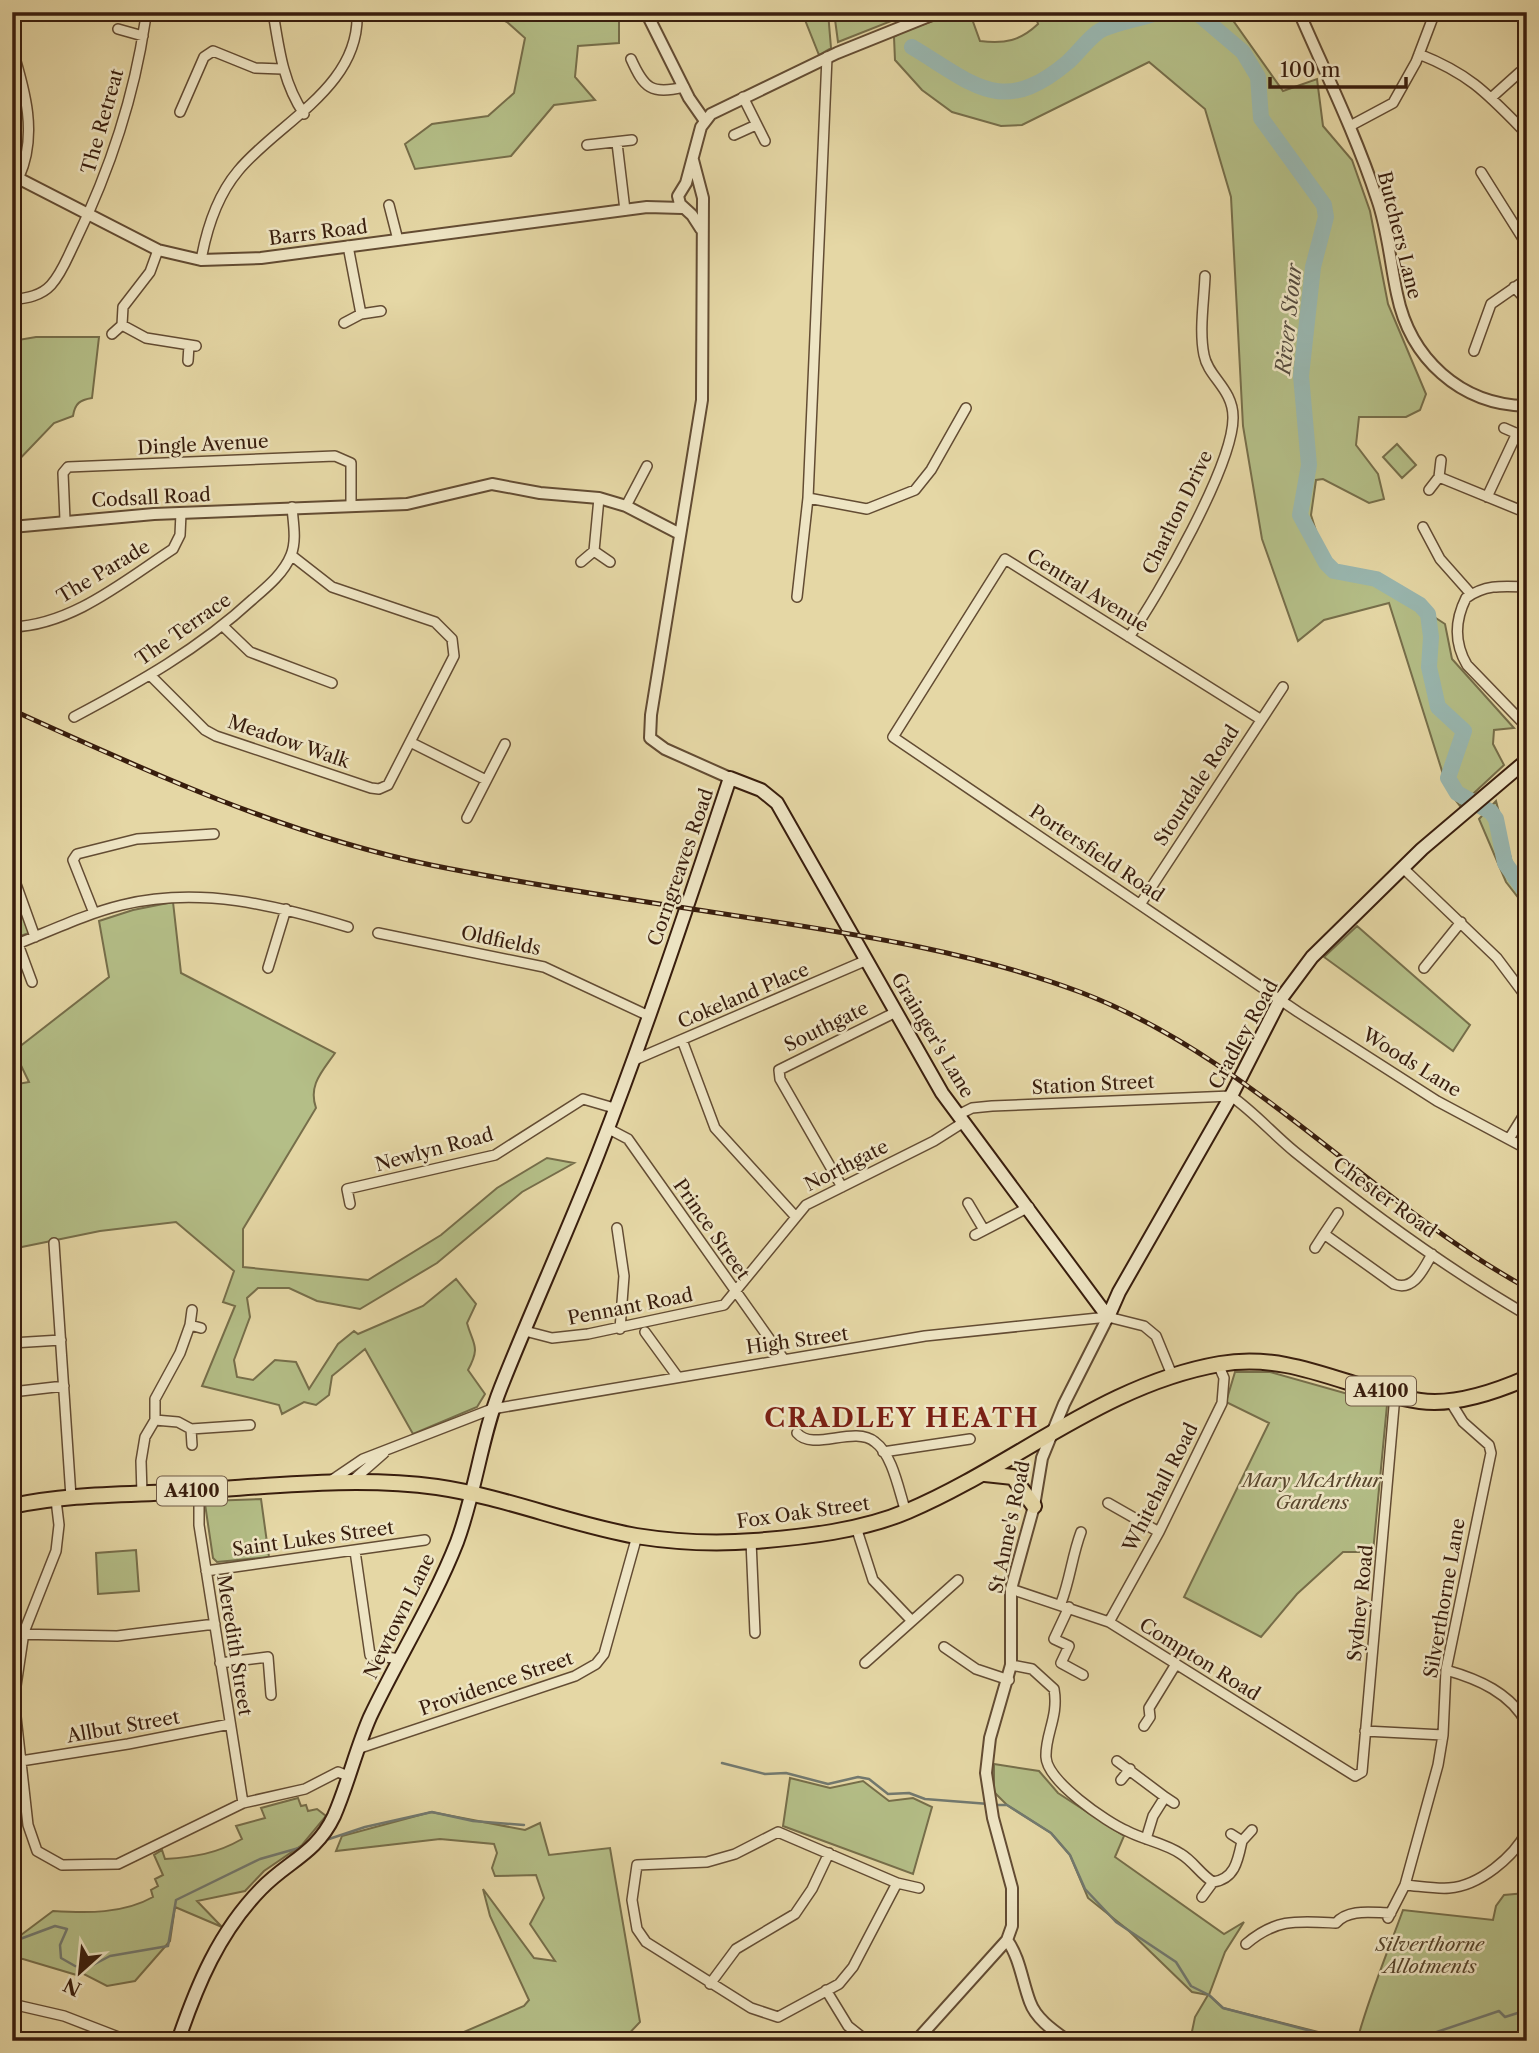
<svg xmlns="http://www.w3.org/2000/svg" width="1539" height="2053" font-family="'Libre Caslon Text',serif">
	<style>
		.green { fill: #b4be87; stroke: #766e4a; stroke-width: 2 }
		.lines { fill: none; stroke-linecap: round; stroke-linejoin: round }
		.stream { stroke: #72796f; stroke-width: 2.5 }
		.river { stroke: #99b7b0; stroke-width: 16 }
		.minor-casing { stroke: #634c33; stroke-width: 12 }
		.tertiary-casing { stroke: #634c33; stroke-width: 14 }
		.secondary-casing { stroke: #381d0d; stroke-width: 16 }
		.primary-casing { stroke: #381d0d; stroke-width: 18 }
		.minor { stroke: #eee5c4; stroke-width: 9 }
		.tertiary { stroke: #eee5c4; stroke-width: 10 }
		.secondary { stroke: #eee5c4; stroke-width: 12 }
		.primary { stroke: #e5d7a5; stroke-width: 14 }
		.rail-casing { stroke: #381d0d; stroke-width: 5 }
		.rail { stroke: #eee5c4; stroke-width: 2.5; stroke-dasharray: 8; stroke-linecap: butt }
		.labels { text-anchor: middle; stroke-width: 5; stroke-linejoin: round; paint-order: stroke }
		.shield { fill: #eee5c4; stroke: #6f5944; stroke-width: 2 }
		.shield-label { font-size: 18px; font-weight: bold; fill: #381d0d }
		.street-label { font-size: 19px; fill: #381d0d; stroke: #eee5c4 }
		.park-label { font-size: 19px; font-style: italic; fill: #57452c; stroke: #eee5c4 }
		.water-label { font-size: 21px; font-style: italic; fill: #554b3e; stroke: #eee5c4 }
		.district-label { font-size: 26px; font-weight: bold; letter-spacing: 2px; fill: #7a1f14; stroke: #eee5c4 }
	</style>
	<rect width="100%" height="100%" fill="#e5d7a5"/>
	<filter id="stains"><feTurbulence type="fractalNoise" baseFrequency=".00286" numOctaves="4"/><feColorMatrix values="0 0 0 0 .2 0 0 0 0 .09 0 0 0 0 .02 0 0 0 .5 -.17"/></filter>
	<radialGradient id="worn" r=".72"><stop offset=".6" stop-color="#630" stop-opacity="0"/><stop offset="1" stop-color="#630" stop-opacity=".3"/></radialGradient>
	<path class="green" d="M487 12H619V43L578 46 575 77 595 100 554 105 511 156 415 169 405 144 432 124 488 116 514 93 525 38 507 22Z
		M796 12H828L831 48 819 55 803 15Z
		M834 12H892L894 20 838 42Z
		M959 12H966L972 19 980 41C1005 44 1020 41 1038 24L1034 12H1227L1283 91 1317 79 1323 126 1352 160 1370 211 1388 304 1426 394 1420 410 1406 417H1359L1356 445 1378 474 1384 499 1369 503 1323 479 1316 480 1311 515 1326 563 1334 571 1376 579 1445 624 1452 659 1514 728 1494 730 1493 744 1504 765 1460 806 1448 790 1389 603 1324 620 1298 641 1262 539 1243 426 1231 197 1205 109 1149 62 1022 125 1001 126 952 112 922 90 895 60 894 37 904 31Z
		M36 337H99L92 398C80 400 75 403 73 416L54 423 12 467V341Z
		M1397 444 1416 465 1402 478 1383 457Z
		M1496 801 1515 874 1527 885V909L1506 882 1479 819Z
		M12 885 30 927 29 933 12 939Z
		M173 902 181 973 335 1053C322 1072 308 1085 316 1108L243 1229V1267L368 1280 441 1235 497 1188 547 1158 574 1163 522 1192 437 1263 360 1309 317 1301 289 1288H258L247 1298 250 1317 234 1360 237 1377 253 1380 275 1360 296 1362 309 1389 338 1344 354 1331 358 1334 423 1306 456 1279 476 1304 467 1323C473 1345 481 1346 468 1370L485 1394 477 1407 413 1434 365 1349 332 1376 329 1395 316 1405 304 1402 282 1414 279 1405 202 1386 235 1306 223 1302 234 1271 176 1222 100 1231 12 1249V1085L29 1082 14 1051 109 977 99 921 133 910Z
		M1357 926 1470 1025 1453 1051 1324 957Z
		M1235 1372H1270L1387 1405 1373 1552H1343L1297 1594 1261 1637 1184 1597 1269 1423 1226 1402Z
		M261 1499 269 1557 217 1562 213 1558 205 1504 208 1501Z
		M136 1550 139 1591 98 1594 96 1553Z
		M994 1764 1039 1771 1058 1793 1124 1836 1115 1857 1224 1934 1244 1922 1225 1952 1209 1995 1223 2008 1354 2041H1190L1195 2017 1208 1995 1192 1992 1128 1930 1088 1898 1070 1855 1051 1833 1007 1805 994 1792Z
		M790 1778 830 1788 863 1781 889 1801 913 1798 932 1807 913 1874 783 1826Z
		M298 1798 301 1806 306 1805 308 1811 317 1809 326 1816 302 1845 264 1871 245 1891 197 1901 222 1927 175 1907 170 1941 135 1981 107 1986 82 1973 80 1976 23 1959 12 1958V1934L21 1935 53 1911C87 1913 123 1914 153 1897L151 1890 158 1886 155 1879 163 1875 154 1855 162 1850 165 1859C194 1857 216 1854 242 1839L236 1826 265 1818 261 1808Z
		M431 1812 525 1830 540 1823 549 1855 610 1848 640 2022 622 2041H443L524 2006 529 2000 490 1916 483 1889 534 1958 555 1961 530 1924 544 1898 536 1875 495 1876 492 1868 497 1853 494 1844 440 1839 336 1851 342 1836Z
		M1527 1893V2041H1357C1369 1996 1387 1954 1403 1910L1493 1920 1496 1906 1504 1895Z"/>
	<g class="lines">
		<path class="stream" d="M722 1763 765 1774 786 1773 828 1784 858 1777 869 1779 888 1794 909 1793 925 1799 989 1804
			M995 1805H1007L1051 1833 1070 1855 1085 1889 1116 1922 1176 1962 1191 1986 1209 1995 1223 2008 1349 2041
			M326 1840 365 1827 432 1812 473 1821 524 1825
			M12 1942 55 1926 67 1929 60 1945 61 1958 75 1966 89 1967 110 1956 168 1946 176 1900 260 1859 306 1846
			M1410 2041 1499 2011 1505 2017 1524 2011 1527 2014"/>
		<path class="river" d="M1196 12 1243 52 1258 77 1261 118 1324 205 1326 217 1313 267 1301 376 1309 465 1300 515 1326 563 1334 571 1376 579 1420 605 1428 614 1431 637 1429 667 1438 707 1464 731 1448 778 1457 793 1491 812 1496 819 1505 863 1527 894
			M912 47C974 84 1002 118 1068 62 1078 53 1087 40 1098 32 1111 23 1142 19 1159 12"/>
		<defs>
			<path id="minor" d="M273 12C279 49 283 83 304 114
				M118 29 143 36
				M12 48C25 90 38 135 19 177
				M1419 54C1467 73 1485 91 1521 128
				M631 59C644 88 651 95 684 87
				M743 97 765 141
				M1491 98 1520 72
				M180 112 204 57 213 51 255 68 282 69
				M1350 126 1393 103 1416 62 1435 12
				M734 135 756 125
				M617 143 625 210
				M587 145 632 140
				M1481 172 1527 245
				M389 205 398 240
				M348 246 361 314 381 311
				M158 250 150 272 123 307 122 325 146 338 196 346
				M201 260C207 227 217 196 238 171 277 123 361 87 357 12
				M1514 287 1527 301
				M12 300C27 298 41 296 51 285 62 273 68 256 75 242 108 174 134 97 145 22
				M344 323 361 314
				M112 334 122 325
				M1474 351 1491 304 1527 279
				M188 361 189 345
				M1504 428 1527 438
				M1441 460 1439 477 1527 513
				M1429 490 1439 477
				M1487 497 1517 433
				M808 498 867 509 915 490 931 470 966 408
				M626 506 647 466
				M65 520 63 473 68 467 335 456 351 463V506
				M1423 527 1440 559 1471 594
				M594 551 599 498
				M581 562 594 551 610 562
				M1527 587C1503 586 1486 584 1466 598 1455 620 1454 643 1467 665L1527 727
				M797 597 808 498 827 57
				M223 626 250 652 332 683
				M12 627C72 625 124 581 173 549L180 535 181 513
				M1129 637C1158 596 1234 464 1233 417 1233 389 1208 377 1204 355 1199 331 1204 301 1205 276
				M151 676 205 730 216 736 371 788 379 789 388 785 454 656 452 639 435 622 332 587 291 555
				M74 717C138 683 199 649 253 599 267 587 284 573 291 555 297 540 293 522 292 507
				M1260 719 1005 559 893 737 1298 1012 1437 1101 1527 1149
				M410 742 486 780
				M1521 766 1527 779
				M467 818 505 744
				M1403 868 1497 958 1527 998
				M12 873 35 937
				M1141 903 1283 687
				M94 913 73 860 77 854 137 839 214 834
				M378 933 544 967 649 1016
				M18 944 32 982
				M12 946C48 932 85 914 122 905 200 886 274 905 348 927
				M268 968 286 909
				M1424 968 1461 922
				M682 1040 715 1128 795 1216
				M632 1061 867 960
				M958 1115 972 1108 992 1106 1231 1096C1254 1112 1273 1134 1295 1152 1368 1211 1446 1268 1527 1315
				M607 1128 628 1139 783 1358
				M1509 1139 1527 1110
				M842 1187 780 1079 779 1070 896 1012
				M968 1203 984 1230
				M350 1204 347 1189 495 1155 583 1099 614 1108
				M1338 1213 1324 1234 1394 1284C1414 1292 1424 1268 1432 1254
				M617 1228 624 1276 620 1329
				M975 1235 1029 1207
				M54 1243 71 1497
				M1315 1248 1324 1234
				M192 1310 190 1325 201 1328
				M525 1331 552 1338 588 1334 724 1305 806 1205 934 1141 964 1122
				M645 1332 677 1376
				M12 1343 61 1340
				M12 1392 64 1386
				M155 1420 178 1422 191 1429 250 1425
				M191 1429 192 1445
				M797 1433C813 1452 854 1425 875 1442 893 1455 899 1492 906 1512
				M883 1452 970 1439
				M332 1480 363 1459 492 1409 925 1336 1108 1317 1144 1326 1156 1336 1172 1375
				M351 1482 384 1453
				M199 1491V1525L243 1803
				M142 1494 141 1461 145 1437 155 1420V1399L180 1353 190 1325
				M56 1500 59 1525 56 1551 24 1632 14 1699 28 1825 37 1851 62 1865 118 1864 243 1803 305 1789 338 1772 348 1776
				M1108 1503 1159 1532
				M856 1527 873 1580 912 1621
				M751 1541 755 1633
				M355 1551 370 1655 401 1659
				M206 1571 425 1540
				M1011 1589 1109 1622 1355 1776 1362 1772 1395 1395
				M1061 1603C1070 1580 1072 1556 1081 1532
				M1069 1607 1054 1639 1069 1646 1061 1663 1083 1675
				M1109 1622 1159 1532 1222 1403 1224 1378 1218 1364
				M12 1634 117 1636 215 1624
				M944 1647 976 1669 1009 1680
				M220 1663 268 1657 271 1695
				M865 1663 958 1580
				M1011 1665 1032 1669 1054 1689C1059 1717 1045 1734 1046 1757 1047 1781 1106 1822 1127 1831 1144 1840 1165 1843 1181 1854 1193 1861 1201 1875 1213 1882 1235 1879 1238 1860 1242 1841
				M1446 1670C1478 1679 1511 1693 1527 1724
				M1144 1726 1150 1717 1149 1708 1176 1664
				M1365 1731 1443 1735
				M357 1749 575 1676 596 1664 604 1654 637 1536
				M21 1761 128 1744 230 1724
				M1117 1761 1165 1797 1153 1816 1146 1839
				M1121 1780 1130 1769
				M1165 1797 1174 1803
				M778 1832 897 1883 853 1967 839 1984 778 2017 751 2008 646 1942 637 1929 632 1900 637 1865 707 1862 735 1854Z
				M1231 1834 1242 1841 1252 1830
				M897 1883 919 1888
				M1405 1885C1419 1886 1435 1889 1449 1888 1479 1886 1514 1857 1527 1831
				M1202 1897 1213 1882
				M1388 1918 1405 1885 1438 1765 1443 1735 1446 1670 1491 1453 1489 1445 1463 1422 1450 1401
				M1246 1944C1276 1918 1298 1921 1336 1923 1349 1908 1373 1913 1391 1913
				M710 1984 736 1949 795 1914 812 1889 829 1853
				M826 1990 848 2026 867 2041
				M12 2004 64 2016 121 2038"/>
			<path id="tertiary" d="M646 12 689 98 705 121
				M1299 12C1326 74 1356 135 1377 199 1388 230 1390 262 1397 294 1410 358 1460 405 1527 406
				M693 160 703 198 702 400 651 715 650 738 665 749 730 778
				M12 175 158 250 201 260 261 258 647 207 682 208
				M701 229 692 215 680 204 678 196 686 183 701 127 711 114 837 53 939 12
				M12 527 154 514 407 504 492 484 540 493 599 498 626 506 680 534
				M1007 1940C1020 1958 1022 1981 1030 2002 1036 2019 1054 2031 1068 2041
				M916 2041 1007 1940 1012 1926V1888L993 1818 986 1773 990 1738 1011 1665V1589L1034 1506 1042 1458 1064 1404 1108 1317"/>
			<path id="secondary" d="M1108 1317 1119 1292 1231 1096 1280 1000 1312 957 1422 849 1527 760
				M178 2041C197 1985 219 1932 261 1889 288 1861 316 1854 334 1816 348 1784 356 1749 370 1717 398 1658 433 1603 457 1542 476 1491 481 1437 501 1387 532 1309 567 1233 598 1154 646 1031 688 904 730 778L761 790 777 803 942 1093 1108 1317"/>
			<path id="primary" d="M985 1474 1013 1477 1034 1506
				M12 1506C71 1493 133 1495 193 1491 274 1486 356 1476 437 1487 505 1497 569 1524 636 1536 674 1542 715 1544 754 1541 805 1537 861 1531 908 1511 1014 1466 1104 1384 1220 1364 1293 1351 1352 1391 1420 1401 1455 1406 1495 1392 1527 1378"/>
		</defs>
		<use href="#minor" class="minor-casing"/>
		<use href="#tertiary" class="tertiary-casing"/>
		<use href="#secondary" class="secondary-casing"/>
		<use href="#primary" class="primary-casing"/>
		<use href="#minor" class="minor"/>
		<use href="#tertiary" class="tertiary"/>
		<use href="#secondary" class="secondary"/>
		<use href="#primary" class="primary"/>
		<defs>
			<path id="rail" d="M12 710C146 771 286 835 431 865 539 887 649 902 757 919 867 936 976 953 1080 992 1251 1057 1369 1201 1527 1288"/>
		</defs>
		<use href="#rail" class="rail-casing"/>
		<use href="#rail" class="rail"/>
	</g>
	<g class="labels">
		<g class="shield">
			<rect x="1346" y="1376.5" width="70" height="29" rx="5"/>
			<rect x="157" y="1476.5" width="70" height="29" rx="5"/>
		</g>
		<g class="shield-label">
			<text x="1381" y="1397">A4100</text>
			<text x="192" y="1497">A4100</text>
		</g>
		<g class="street-label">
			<text transform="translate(102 121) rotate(-74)" y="7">The Retreat</text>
			<text transform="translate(318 232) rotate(-7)" y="7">Barrs Road</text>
			<text transform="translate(1400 235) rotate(76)" y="7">Butchers Lane</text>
			<text transform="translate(203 444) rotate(-3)" y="7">Dingle Avenue</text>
			<text transform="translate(151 497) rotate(-3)" y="7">Codsall Road</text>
			<text transform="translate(1177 512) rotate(-64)" y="7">Charlton Drive</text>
			<text transform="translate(103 571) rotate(-31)" y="7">The Parade</text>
			<text transform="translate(1088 590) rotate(32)" y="7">Central Avenue</text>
			<text transform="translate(183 629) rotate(-35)" y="7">The Terrace</text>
			<text transform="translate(289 741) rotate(19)" y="7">Meadow Walk</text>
			<text transform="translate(1196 785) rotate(-57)" y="7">Stourdale Road</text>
			<text transform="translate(1097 853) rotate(34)" y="7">Portersfield Road</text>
			<text transform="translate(680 867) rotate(-71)" y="7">Corngreaves Road</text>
			<text transform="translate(501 940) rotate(12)" y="7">Oldfields</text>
			<text transform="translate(743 995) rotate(-23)" y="7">Cokeland Place</text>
			<text transform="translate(826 1026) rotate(-26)" y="7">Southgate</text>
			<text transform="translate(1243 1034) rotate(-61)" y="7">Cradley Road</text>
			<text transform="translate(933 1035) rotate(59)" y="7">Grainger's Lane</text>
			<text transform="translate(1412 1062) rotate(32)" y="7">Woods Lane</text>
			<text transform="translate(1093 1084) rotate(-3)" y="7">Station Street</text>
			<text transform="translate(434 1149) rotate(-15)" y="7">Newlyn Road</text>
			<text transform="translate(846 1165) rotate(-27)" y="7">Northgate</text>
			<text transform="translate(1385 1197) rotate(36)" y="7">Chester Road</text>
			<text transform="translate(712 1229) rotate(55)" y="7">Prince Street</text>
			<text transform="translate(630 1306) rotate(-11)" y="7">Pennant Road</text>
			<text transform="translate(797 1340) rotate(-8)" y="7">High Street</text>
			<text transform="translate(1160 1487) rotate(-63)" y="7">Whitehall Road</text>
			<text transform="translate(803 1512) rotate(-8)" y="7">Fox Oak Street</text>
			<text transform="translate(1009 1527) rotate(-78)" y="7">St Anne's Road</text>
			<text transform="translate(313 1538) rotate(-8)" y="7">Saint Lukes Street</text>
			<text transform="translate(1444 1598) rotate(-80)" y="7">Silverthorne Lane</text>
			<text transform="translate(1360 1603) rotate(-84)" y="7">Sydney Road</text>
			<text transform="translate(399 1616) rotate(-64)" y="7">Newtown Lane</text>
			<text transform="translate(235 1645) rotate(81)" y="7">Meredith Street</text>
			<text transform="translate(1200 1659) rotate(32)" y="7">Compton Road</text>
			<text transform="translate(496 1683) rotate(-19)" y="7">Providence Street</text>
			<text transform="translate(123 1726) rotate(-10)" y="7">Allbut Street</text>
		</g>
		<g class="park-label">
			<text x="1312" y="1487">Mary McArthur<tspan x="1312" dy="22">Gardens</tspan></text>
			<text x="1430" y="1951">Silverthorne<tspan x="1430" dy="22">Allotments</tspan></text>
		</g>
		<g class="water-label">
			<text transform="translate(1289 319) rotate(-84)" y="7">River Stour</text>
		</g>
		<g class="district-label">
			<text x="902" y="1427">CRADLEY HEATH</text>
		</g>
	</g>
	<rect width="1539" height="2053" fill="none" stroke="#e5d7a5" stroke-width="42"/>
	<rect x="14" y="14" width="1511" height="2025" fill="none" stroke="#381d0d" stroke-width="3.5"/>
	<rect x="21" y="21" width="1497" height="2011" fill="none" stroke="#381d0d" stroke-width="2"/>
	<g transform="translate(80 1972) rotate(207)" stroke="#eee5c4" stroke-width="5" paint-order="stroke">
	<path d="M0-5L12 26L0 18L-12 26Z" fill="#381d0d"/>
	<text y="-10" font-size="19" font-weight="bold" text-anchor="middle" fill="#381d0d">N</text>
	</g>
	<path d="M1270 77v10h136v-10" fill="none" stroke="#381d0d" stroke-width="3.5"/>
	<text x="1280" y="77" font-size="21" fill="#381d0d" stroke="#eee5c4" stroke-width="5" paint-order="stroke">100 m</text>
	<rect width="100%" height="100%" filter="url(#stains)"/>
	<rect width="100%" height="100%" fill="url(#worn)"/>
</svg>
